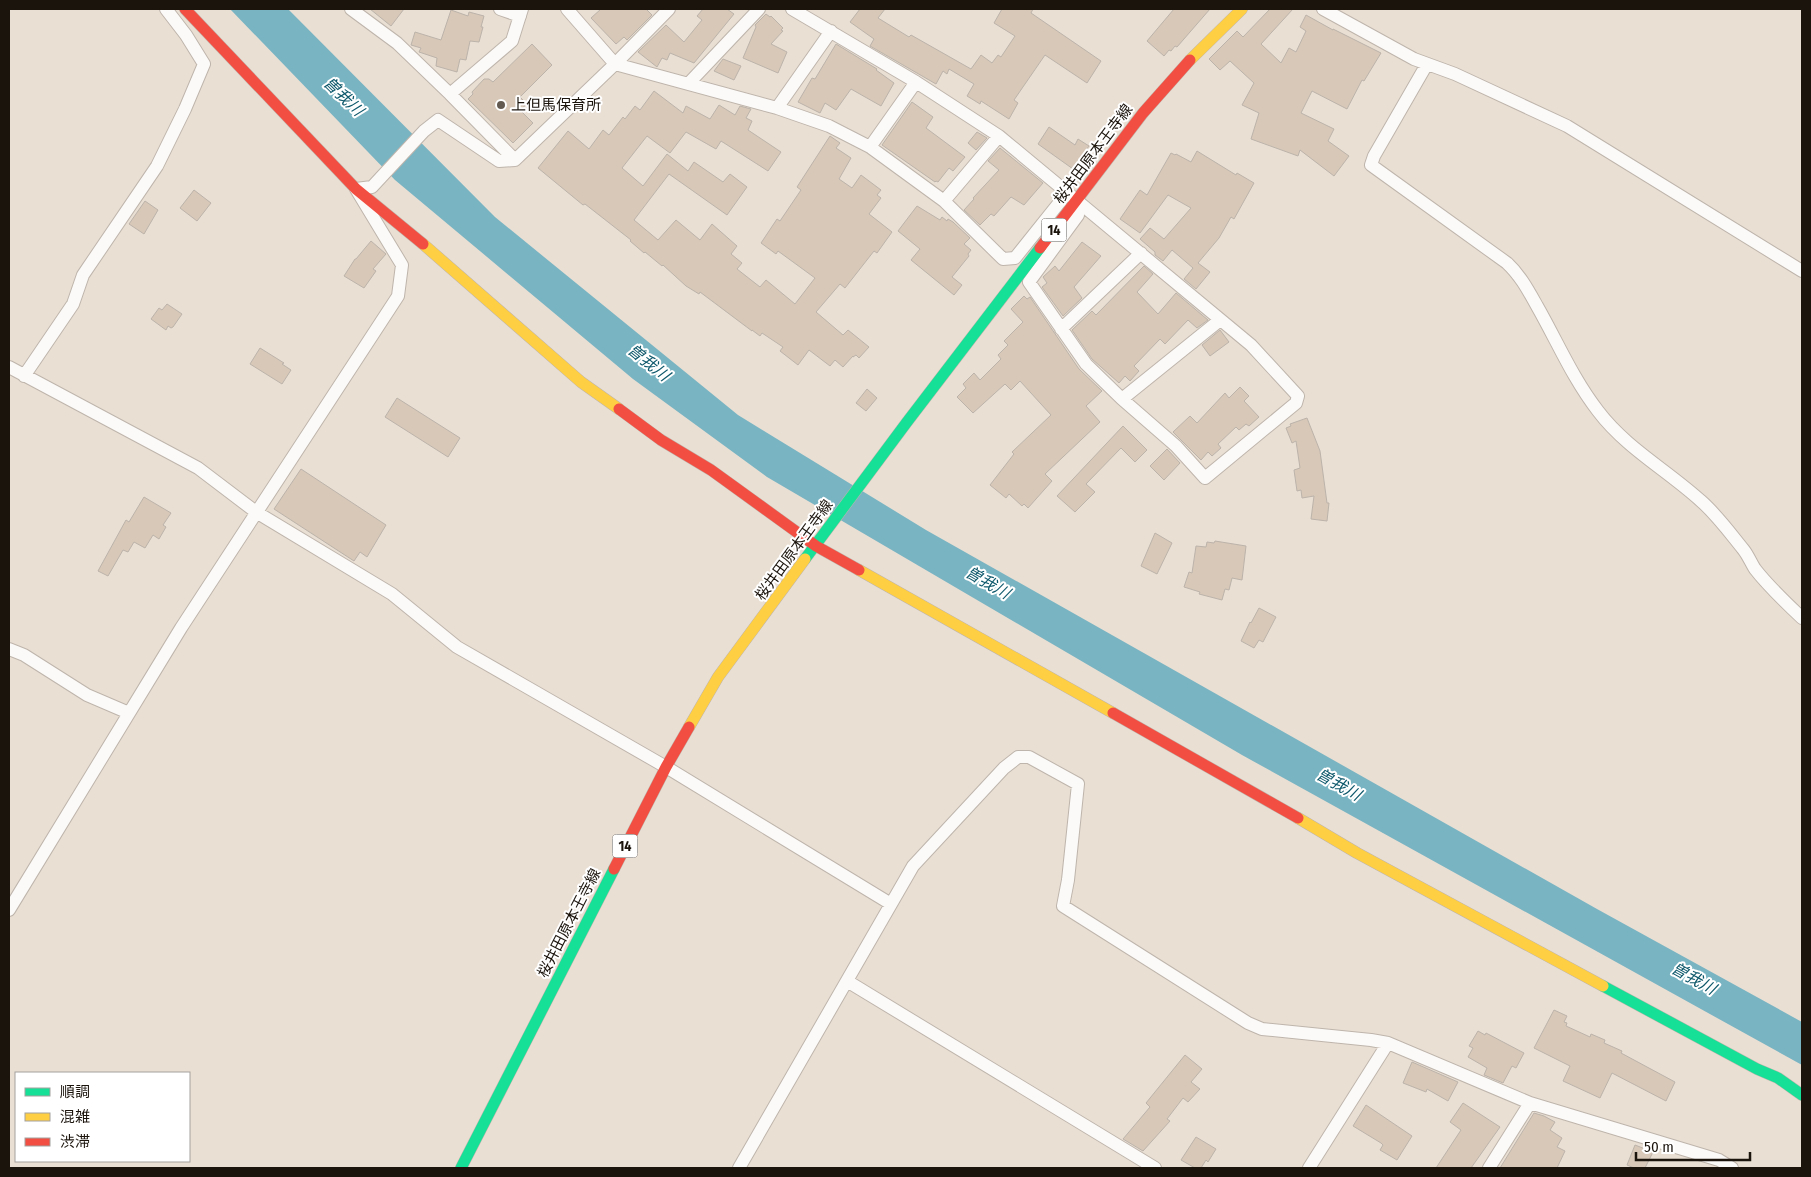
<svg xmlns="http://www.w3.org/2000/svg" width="1811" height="1177" font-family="'Fira Sans Condensed','Noto Sans JP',sans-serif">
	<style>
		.water { fill: #79b4c3 }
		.building { fill: #d7c8b8; stroke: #bcb3aa }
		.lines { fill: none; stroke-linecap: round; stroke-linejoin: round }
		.street-casing { stroke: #beb5ac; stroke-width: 14 }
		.fast-casing { stroke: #beb5ac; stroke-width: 12 }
		.slow-casing { stroke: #beb5ac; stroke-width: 12 }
		.jam-casing { stroke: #beb5ac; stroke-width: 12 }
		.street { stroke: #fcfaf8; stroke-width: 12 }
		.fast { stroke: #16e098; stroke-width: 11 }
		.slow { stroke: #ffcf43; stroke-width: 11 }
		.jam { stroke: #f24e42; stroke-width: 11 }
		.poi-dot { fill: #635b52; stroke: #fff; stroke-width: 2 }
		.labels { text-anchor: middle; stroke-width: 4; stroke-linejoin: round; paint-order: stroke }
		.shield { fill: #fff; stroke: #5f5a56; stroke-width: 1 }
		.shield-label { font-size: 14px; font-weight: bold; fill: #1b140d }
		.poi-label { font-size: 15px; fill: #1b140d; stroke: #fff; text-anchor: start }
		.street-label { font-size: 15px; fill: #1b140d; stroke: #fff }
		.water-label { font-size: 16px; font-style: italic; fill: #0f596c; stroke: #fff }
	</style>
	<rect width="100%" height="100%" fill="#eadfd3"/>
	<path class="water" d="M230 9H288L495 217 738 415 926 530 1597 909 1802 1022V1065L1242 755 767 477 633 379 395 180Z"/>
	<path class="building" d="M370 9H404L391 26Z
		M601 9H646L652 15 627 40 624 37 616 44 591 18Z
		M703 9H727L734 14 694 63 670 53 667 60 662 58 657 67 638 52 666 25 684 42 702 20 697 16Z
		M860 9H885L878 18 909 37 911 35 971 69 981 55 992 63 998 55 1001 57 1015 36 994 23 1002 9H1033L1031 13 1101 61 1087 83 1045 55 1014 100 1018 103 1009 119 981 101 980 104 967 96 974 84 949 69 947 74 943 71 936 84 870 46 874 39 850 22Z
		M1174 9H1210L1177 47 1175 46 1171 51 1169 50 1164 56 1147 41Z
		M1270 9H1293L1261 44 1281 63 1289 48 1296 52 1306 31 1300 27 1306 15 1333 30V29L1381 53 1364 81 1362 80 1347 109 1312 91 1301 113 1334 129 1328 141 1349 156 1334 176 1300 150 1298 156 1251 139 1259 113 1242 105 1254 83 1230 61 1220 70 1209 59 1237 31 1243 37Z
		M451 10 468 16 469 12 484 16 481 27H483L479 42 470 41 466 60 460 59 457 72 436 66 437 58 419 52 421 48 411 45 415 32 441 40Z
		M766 14 770 17 771 16 783 28 781 30 783 31 771 44 787 52 778 73 743 58 756 27 755 25Z
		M532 44 552 65 520 97 527 104 520 110 533 123 513 143 468 99 473 94 472 92 484 79H489L493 82Z
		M836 44 877 69 876 70 894 83 881 106 851 89 836 110 825 103 820 113 798 102 812 78 815 79Z
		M723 59 741 66 734 80 714 71Z
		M654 91 683 113 686 106 710 119 719 105 735 115 740 106 751 109 746 118 752 121 748 130 781 152 768 171 721 141 716 149 686 132 670 153 647 136 622 168 643 186 667 154 688 171 694 162 723 182 730 174 747 187 727 215 669 174 634 220 658 240 676 220 700 240 712 224 737 246 731 254 742 263 737 269 760 287 766 280 795 304 815 278 778 251 776 254 761 243 777 219 780 221 801 190 797 187 830 136 840 143 836 148 851 158 839 179 852 188 861 175 881 190 877 195 881 198 869 214 892 232 877 253 874 251 845 288 840 284 816 312 843 335 848 330 869 347 859 358 856 355 853 357V356L843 367 835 360 830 366 809 350 798 365 780 351 783 347 762 333 760 336 752 330V331L700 292 699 294 686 286 663 265 662 266 645 252 644 253 630 241 631 240 585 204 583 205 538 168 568 131 589 149 603 130 609 135 623 117 625 119 635 106 640 110Z
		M912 102 933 117 926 128 965 157 953 171 949 168 938 182 936 181 935 182 882 145Z
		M1049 127 1075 145 1078 139 1089 146 1073 169 1038 144Z
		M977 132 987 138 976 150 968 143Z
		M1000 148 1043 183 1024 205 1011 197 994 216 991 214 980 225 964 210 974 199 973 198 999 170 988 161Z
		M1197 151 1236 175 1237 173 1254 183 1234 219 1231 217 1219 238 1198 263 1210 272 1196 289 1184 279 1193 268 1172 250 1163 261 1155 255V252L1140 239 1150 228 1164 239 1191 208 1168 195 1140 233 1120 219 1140 190 1147 195 1171 153 1175 155 1176 154 1191 162Z
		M194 190 211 203 197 221 180 208Z
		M145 201 158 210 144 234 129 224Z
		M917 206 940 220 942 217 947 221 948 219 953 222 970 238 964 244 971 250 968 254 969 256 952 277 962 285 954 295 911 260 920 249 898 231Z
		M371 241 386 254 373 269 376 271 364 288 344 276 355 259H356Z
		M1082 242 1101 256 1074 287 1082 298 1063 316 1042 287 1047 283 1043 277 1055 266 1059 271Z
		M1144 266 1153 274 1137 292 1158 314 1176 293 1208 320 1197 328 1188 320 1165 344 1160 339 1134 366 1139 371 1130 381 1125 376 1119 383 1092 359 1072 330 1092 311 1096 315Z
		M1024 296 1027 299 1030 297 1079 369 1102 391 1086 406 1100 422 1045 474 1052 481 1028 508 1024 504 1022 506 1009 494 1006 498 990 485 1014 454 1012 452 1051 415 1020 381 1011 390 1005 384 973 413 957 397 966 388 963 384 974 373 980 380 1001 359 998 355 1008 345 1004 341 1023 322 1011 309Z
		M167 304 182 314 173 327 171 328 168 326 166 330 151 319 159 308 162 310Z
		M1220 330 1229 342 1210 356 1202 345Z
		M260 348 284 363 282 364 291 370 282 384 250 364Z
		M1240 387 1249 396 1244 401 1259 417 1249 426 1246 424 1239 430 1236 427 1218 444 1221 448 1212 456 1208 452 1201 460 1173 432 1190 416 1197 423 1225 393 1229 398Z
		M867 389 877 398 866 411 856 403Z
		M397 398 460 438 448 457 385 417Z
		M1307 418 1320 451 1327 503H1329L1327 521 1311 519 1314 496 1302 498 1301 490 1297 491 1294 470 1300 468 1296 441 1292 443 1286 428 1291 426 1290 424Z
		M1123 426 1147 450 1135 462 1121 448 1086 484 1095 492 1075 512 1057 496Z
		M1167 449 1180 463 1164 480 1150 466Z
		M301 469 386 525 367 557 360 552 354 561 274 509Z
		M144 497 171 513 163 525 166 527 159 539 153 535 145 548 134 542 128 552 123 550 108 576 98 571 126 520 129 522Z
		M1155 533 1172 543 1157 574 1141 566Z
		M1215 541 1246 546 1242 580 1232 578 1229 590 1225 589 1222 600 1199 594 1200 592 1184 587 1189 572 1192 573 1196 546 1206 547 1207 542 1214 543Z
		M1259 608 1276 617 1263 642 1259 640 1254 648 1241 641 1250 622 1251 623Z
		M1554 1010 1567 1016 1564 1022 1567 1023 1566 1026 1590 1037 1591 1034 1605 1040 1604 1043 1622 1051 1621 1053 1675 1082 1666 1101 1612 1073 1600 1098 1563 1081 1570 1066 1534 1048Z
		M1478 1031 1485 1035 1486 1033 1524 1053 1516 1068 1512 1066 1503 1083 1484 1075 1487 1068 1468 1057 1473 1048 1469 1046Z
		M1185 1055 1202 1069 1191 1082 1200 1089 1188 1102 1183 1098 1167 1119 1170 1121 1143 1151 1123 1139 1150 1107 1146 1103Z
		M1412 1062 1458 1082 1448 1101 1427 1089 1426 1092 1403 1083Z
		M1463 1103 1500 1127 1471 1168H1436L1461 1130 1450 1122Z
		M1366 1105 1412 1136 1397 1160 1380 1150 1383 1145 1381 1143 1353 1126Z
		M1534 1113 1544 1116 1555 1122 1550 1130 1562 1138 1557 1147 1565 1151 1557 1168H1500Z
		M1196 1137 1216 1149 1208 1162 1206 1160 1201 1168H1195L1181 1160Z
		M1635 1145 1653 1152 1645 1168H1634L1627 1165Z"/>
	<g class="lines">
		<defs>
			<path id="street" d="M351 9 397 43 450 94 512 41 522 9
				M500 9 520 16
				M567 9 615 64 777 108 829 126 870 147 944 201 1003 259 1015 258 1067 193
				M792 9 916 82 999 136 1251 345 1298 396 1296 403 1205 478 1176 446 1122 399 1086 364 1029 282 1078 215 1076 201
				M1323 9 1414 59 1455 74 1567 126 1802 271
				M1427 64 1374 156 1371 165 1507 263C1520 275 1528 290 1537 306 1557 341 1573 379 1598 411 1626 448 1667 470 1701 501 1717 515 1730 533 1743 549 1748 555 1751 563 1755 569 1769 587 1786 603 1802 618
				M689 83 759 9
				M450 94 515 160
				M777 108 831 31
				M870 147 916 82
				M944 201 999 136
				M1061 329 1141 253
				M9 367 198 468 256 512 392 594 457 647 666 767 891 904
				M24 376 73 304 83 275 157 166 185 109 204 64 186 35 166 9
				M1122 399 1220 320
				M9 649 24 655 87 695 129 713
				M9 910 181 628 398 296 402 265 356 189 372 187 424 131 438 120 499 161 515 160 615 64 669 9
				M847 981 1155 1168
				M739 1168 913 866 1004 768 1018 757H1029L1078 784 1068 880 1063 906 1248 1023 1262 1029 1371 1040 1388 1043 1530 1103 1719 1160 1732 1168
				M1309 1168 1388 1043
				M1489 1168 1530 1103"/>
			<path id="fast" d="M805 559 907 422 1040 248
				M1603 986 1757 1069 1778 1078 1802 1095
				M461 1168 614 869"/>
			<path id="slow" d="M1190 60 1242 9
				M423 244 581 382 619 409
				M859 570 1113 713
				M689 727 718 677 805 559
				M1298 818 1357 853 1603 986"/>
			<path id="jam" d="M185 9 356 189 423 244
				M1040 248 1143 113 1190 60
				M619 409 661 440 711 470 816 546 859 570
				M1113 713 1298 818
				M614 869 666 767 689 727"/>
		</defs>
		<use href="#street" class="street-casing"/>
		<use href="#fast" class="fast-casing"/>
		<use href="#slow" class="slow-casing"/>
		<use href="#jam" class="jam-casing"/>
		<use href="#street" class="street"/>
		<use href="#fast" class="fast"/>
		<use href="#slow" class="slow"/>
		<use href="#jam" class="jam"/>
	</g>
	<circle class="poi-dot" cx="501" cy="105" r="5"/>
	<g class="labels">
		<g class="shield">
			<rect x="1041.5" y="218.5" width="25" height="23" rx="4"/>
			<rect x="612.5" y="834.5" width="25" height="23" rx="4"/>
		</g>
		<g class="shield-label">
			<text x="1054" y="235">14</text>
			<text x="625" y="851">14</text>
		</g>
		<g class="poi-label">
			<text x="511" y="110">上但馬保育所</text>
		</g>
		<g class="street-label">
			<text transform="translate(1093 154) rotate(-53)" y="5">桜井田原本王寺線</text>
			<text transform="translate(794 550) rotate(-54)" y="5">桜井田原本王寺線</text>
			<text transform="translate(569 923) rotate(-63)" y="5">桜井田原本王寺線</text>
		</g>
		<g class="water-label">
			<text transform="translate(344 96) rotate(44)" y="6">曽我川</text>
			<text transform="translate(649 362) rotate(39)" y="6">曽我川</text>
			<text transform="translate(988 582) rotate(30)" y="6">曽我川</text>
			<text transform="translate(1339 784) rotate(29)" y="6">曽我川</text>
			<text transform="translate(1694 978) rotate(29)" y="6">曽我川</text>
		</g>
	</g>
	<rect width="1811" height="1177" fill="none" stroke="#1b140d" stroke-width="20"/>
	<rect x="15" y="1072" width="175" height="90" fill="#ffffff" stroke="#a4a19e"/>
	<rect x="25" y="1088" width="25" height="8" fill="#16e098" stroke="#a4a19e"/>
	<text x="60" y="1097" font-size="15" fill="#1b140d">順調</text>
	<rect x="25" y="1113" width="25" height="8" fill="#ffcf43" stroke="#a4a19e"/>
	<text x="60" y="1122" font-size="15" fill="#1b140d">混雑</text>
	<rect x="25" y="1138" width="25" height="8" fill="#f24e42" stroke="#a4a19e"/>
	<text x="60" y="1147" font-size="15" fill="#1b140d">渋滞</text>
	<path d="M1636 1152v8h114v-8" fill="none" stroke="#1b140d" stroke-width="2.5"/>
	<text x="1644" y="1152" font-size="15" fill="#1b140d" stroke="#ffffff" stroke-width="4" paint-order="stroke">50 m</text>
</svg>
